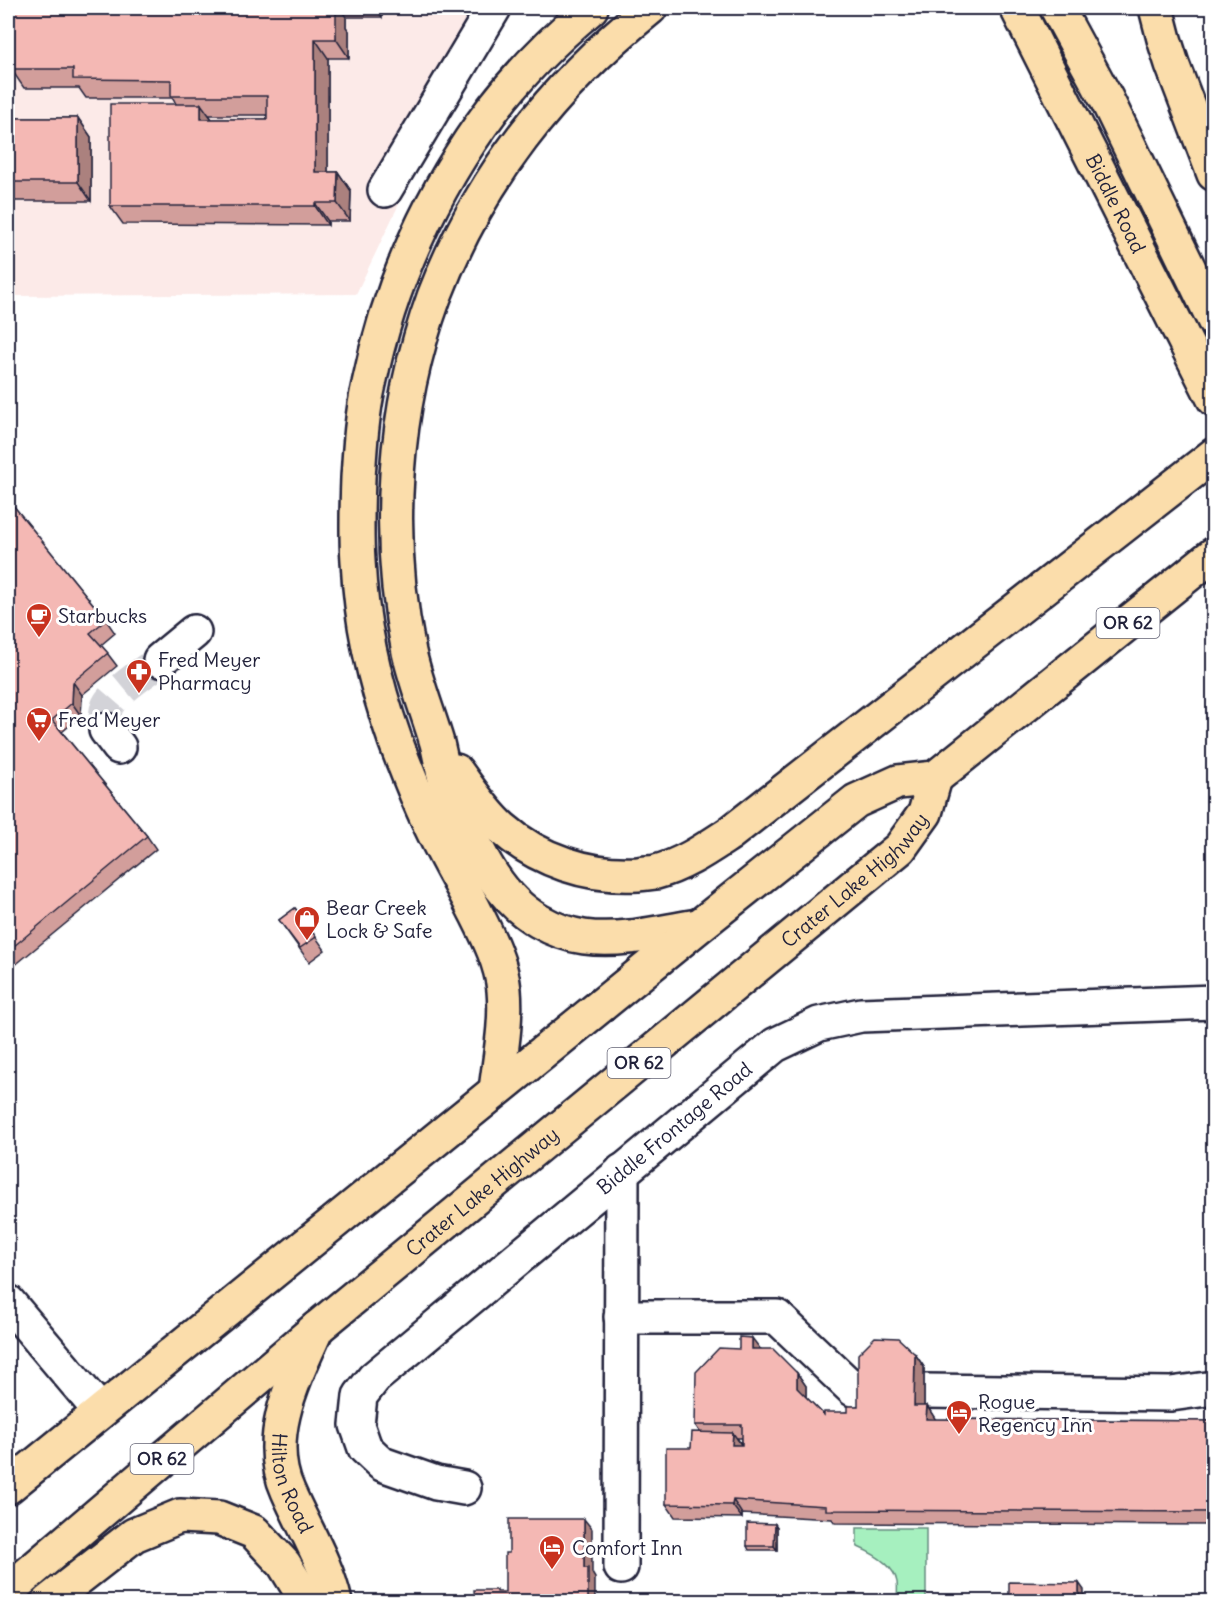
<svg xmlns="http://www.w3.org/2000/svg" width="1221" height="1609" font-family="Delius,sans-serif">
	<style>
		.built { fill: #fceae8 }
		.grass { fill: #a6f0bf; stroke: #64897d; stroke-width: 1.5 }
		.lines { fill: none; stroke-linecap: round; stroke-linejoin: round }
		.minor-tunnel { stroke: #d3d3d8; stroke-width: 33; stroke-dasharray: 33 16; stroke-linecap: butt }
		.minor-casing { stroke: #22223b; stroke-width: 38 }
		.major-casing { stroke: #22223b; stroke-width: 38 }
		.highway-casing { stroke: #22223b; stroke-width: 38 }
		.minor { stroke: #fff; stroke-width: 33 }
		.major { stroke: #fbddab; stroke-width: 33 }
		.highway { stroke: #fbddab; stroke-width: 33 }
		.wall { fill: #d29e9b; stroke: #22223b; stroke-width: 1.5; fill-rule: evenodd }
		.shaded-wall { fill: #ab817e; stroke: #22223b; stroke-width: 1.5 }
		.building { fill: #f4b8b4; stroke: #22223b; stroke-width: 1.5 }
		.labels { text-anchor: middle; stroke-width: 6; stroke-linejoin: round; paint-order: stroke }
		.shield { fill: #fff; stroke: #646476; stroke-width: 1.5 }
		.shield-label { font-size: 18px; font-weight: bold; fill: #22223b }
		.street-label { font-size: 20px; fill: #22223b; stroke: #fff }
		.poi-label { font-size: 20px; fill: #22223b; stroke: #fff; text-anchor: start }
	</style>
	<rect width="100%" height="100%" fill="#fff"/>
	<filter id="ink" filterUnits="userSpaceOnUse"><feTurbulence type="fractalNoise" baseFrequency=".0167" numOctaves="2"/><feDisplacementMap in="SourceGraphic" scale="12" xChannelSelector="R" yChannelSelector="G"/><feConvolveMatrix kernelMatrix="1 2 1 2 8 2 1 2 1" color-interpolation-filters="sRGB"/></filter>
	<g filter="url(#ink)">
		<path class="built" d="M8 8H510L411 179 356 294 8 296Z"/>
		<path class="grass" d="M857 1528H926V1601H897C897 1595 898 1588 897 1582 894 1565 872 1553 858 1547L857 1544Z"/>
		<g class="lines">
			<path class="minor-tunnel" d="M106 730C105 723 104 714 107 707 111 694 148 670 160 660"/>
			<defs>
				<g id="minor">
					<path d="M385 190 494 8"/>
					<path d="M160 660 194 632"/>
					<path d="M106 730 119 747"/>
					<path d="M8 1302 100 1411"/>
					<path d="M621 1317H777L853 1389H867"/>
					<path d="M924 1391 1171 1394 1214 1388"/>
					<path id="s1" d="M464 1488 436 1483 382 1464 365 1448 357 1425 360 1396 374 1378 775 1045 819 1024 861 1015 1214 1002"/>
					<path d="M621 1567 622 1171"/>
				</g>
				<g id="major">
					<path id="s2" d="M1017 8 1214 399"/>
					<path d="M1057 8 1107 100 1214 320"/>
					<path id="s3" d="M317 1328C295 1377 263 1437 288 1491 304 1528 326 1562 335 1602"/>
					<path d="M48 1602 134 1535 180 1516 219 1518 254 1532 284 1564 300 1590 304 1602"/>
				</g>
				<g id="highway">
					<path d="M650 8C552 87 479 179 434 297 393 409 385 535 409 652 416 683 428 713 437 743 440 755 442 767 445 779 448 790 454 801 459 812 478 852 498 898 539 921 553 929 569 935 584 937 621 942 661 932 697 926"/>
					<path d="M1156 8 1164 39 1172 64 1214 174"/>
					<path d="M456 771C470 790 484 812 502 828 538 860 589 877 638 874 644 873 650 873 656 872 683 865 706 849 729 834L1214 455"/>
					<path d="M496 1090C500 1057 507 1023 504 990 501 960 486 933 473 907 460 882 446 858 434 833 419 803 407 772 395 740 375 684 361 621 358 561 356 533 357 505 358 478 360 446 362 414 369 384 389 285 432 190 492 110 521 72 555 38 591 8"/>
					<path d="M8 1487 699 926 856 801 898 782 935 778 1214 554"/>
					<path id="s4" d="M8 1591 317 1328 900 848 925 813 935 778"/>
				</g>
			</defs>
			<use href="#minor" class="minor-casing"/>
			<use href="#major" class="major-casing"/>
			<use href="#highway" class="highway-casing"/>
			<use href="#minor" class="minor"/>
			<use href="#major" class="major"/>
			<use href="#highway" class="highway"/>
		</g>
		<path class="wall" d="M12 8H382V17H346V27L349 31V58H328V172H338L351 191 350 221H328V225L123 224 110 206 176 104 173 98H86L79 88H24L11 69ZM209 115H267V119H212Z
			M8 118H78L91 137V201H8Z
			M8 499 106 620 115 633 101 645 117 666 82 695 81 716 62 732 147 836 156 849 8 971Z
			M295 908 325 950 309 962 279 920Z
			M761 1349 797 1373 806 1386V1397L824 1415 847 1412 858 1406 915 1354 924 1367V1406H927L935 1419 1214 1421V1525L835 1523 832 1519 742 1514V1518L675 1517 666 1504 691 1448 700 1432 695 1425ZM737 1438H742V1445Z
			M775 1524 777 1527V1550H749L747 1546Z"/>
		<path class="shaded-wall" d="M333 8H340L346 17V27L349 31V58L336 39Z
			M376 8H382V17Z
			M315 39 328 58V190L315 172Z
			M201 104 214 122 201 119Z
			M78 118 91 137V201L78 182Z
			M338 172 351 191 350 221 337 203Z
			M315 203 328 221V225L315 206Z
			M73 682 82 695 81 716 72 703Z
			M752 1338 762 1351 752 1349Z
			M915 1354 924 1367V1420L914 1406Z
			M797 1373 806 1386V1401L797 1388Z
			M927 1406 936 1420 926 1419Z
			M733 1433 742 1446 732 1445Z
			M733 1500 742 1514V1518L732 1505Z
			M584 1519 592 1529V1573L595 1578V1602H588L584 1568Z
			M775 1524 777 1527V1550L774 1546Z
			M1079 1583 1084 1590V1602H1079Z"/>
		<path class="building" d="M12 8H333V12H336V39H315V172H338L337 203H315V206H110V104H201V119H267V96H171V80L73 79V69H11Z
			M8 118H78V182H8Z
			M8 499 106 620 90 633 108 653 73 682 72 703 52 720 147 836 8 951Z
			M295 908 316 937 300 948 279 920Z
			M739 1337 752 1338V1349H773L797 1373V1388L824 1415V1412H847V1406H858V1354L875 1337 898 1338 915 1354 914 1406H927L926 1419 1214 1421V1512L826 1510V1506L733 1500 732 1505 666 1504V1448H691L692 1432 733 1433 732 1445H742V1425H695L696 1372 719 1348 739 1349Z
			M509 1519H584V1568H588V1602H475L474 1590H497V1592H505V1553H509Z
			M747 1523 775 1524 774 1546H747Z
			M1210 1579H1214V1602H1210Z
			M1009 1582 1079 1583V1602H1009Z"/>
	</g>
	<defs>
		<symbol id="cafe-pin" viewBox="-11 -11 22 30"><path d="M0 17L-7.5 6A9.5 9.5 0 1 1 7.5 6Z" fill="#c8321e" stroke="#fff"/><path d="M-5.5-4.5H6V0H3Q3 3.5 0 3.5H-2.5Q-5.5 3.5-5.5 0ZM3-3.2v2h1.7v-2ZM-6 4.5H4V6H-6Z" fill="#fff"/></symbol>
		<symbol id="pharmacy-pin" viewBox="-11 -11 22 30"><path d="M0 17L-7.5 6A9.5 9.5 0 1 1 7.5 6Z" fill="#c8321e" stroke="#fff"/><path d="M-2-6h4v4h4v4h-4v4h-4v-4h-4v-4h4Z" fill="#fff"/></symbol>
		<symbol id="supermarket-pin" viewBox="-11 -11 22 30"><path d="M0 17L-7.5 6A9.5 9.5 0 1 1 7.5 6Z" fill="#c8321e" stroke="#fff"/><path d="M-6-5.5h2.5l.6 2H6L4.5 2H-2.5L-4.4-4H-6ZM-1.5 3.2a1.3 1.3 0 1 0 .1 0ZM3 3.2a1.3 1.3 0 1 0 .1 0Z" fill="#fff"/></symbol>
		<symbol id="shop-pin" viewBox="-11 -11 22 30"><path d="M0 17L-7.5 6A9.5 9.5 0 1 1 7.5 6Z" fill="#c8321e" stroke="#fff"/><path d="M-5-2.5h2.3a2.7 3.5 0 0 1 5.4 0H5L5.5 6h-11ZM-1.5-2.5h3a1.5 2.3 0 0 0-3 0Z" fill="#fff"/></symbol>
		<symbol id="hotel-pin" viewBox="-11 -11 22 30"><path d="M0 17L-7.5 6A9.5 9.5 0 1 1 7.5 6Z" fill="#c8321e" stroke="#fff"/><path d="M-6-4.5h1.5V1H6V5H4.5V3h-9V5H-6ZM-4 0a1.8 1.8 0 1 1 3.6 0ZM.5 0V-2.5h3Q6-2.5 6 0Z" fill="#fff"/></symbol>
	</defs>
	<g fill-rule="evenodd">
		<use href="#cafe-pin" x="24" y="601" width="30" height="40"/>
		<use href="#pharmacy-pin" x="124" y="657" width="30" height="40"/>
		<use href="#supermarket-pin" x="24" y="705" width="30" height="40"/>
		<use href="#shop-pin" x="292" y="904" width="30" height="40"/>
		<use href="#hotel-pin" x="944" y="1398" width="30" height="40"/>
		<use href="#hotel-pin" x="537" y="1533" width="30" height="40"/>
	</g>
	<g class="labels">
		<g class="shield">
			<rect x="1096.5" y="608" width="63" height="30" rx="4.5"/>
			<rect x="607.5" y="1048" width="63" height="30" rx="4.5"/>
			<rect x="130.5" y="1444" width="63" height="30" rx="4.5"/>
		</g>
		<g class="shield-label">
			<text x="1128" y="629">OR 62</text>
			<text x="639" y="1069">OR 62</text>
			<text x="162" y="1465">OR 62</text>
		</g>
		<g class="street-label">
			<text dy="7" stroke="none"><textPath href="#s2" startOffset="219">Biddle Road</textPath></text>
			<text dy="7" stroke="none"><textPath href="#s4" startOffset="1106">Crater Lake Highway</textPath></text>
			<text dy="7" stroke="none"><textPath href="#s1" startOffset="576">Biddle Frontage Road</textPath></text>
			<text dy="7" stroke="none"><textPath href="#s4" startOffset="620">Crater Lake Highway</textPath></text>
			<text dy="7" stroke="none"><textPath href="#s3" startOffset="164">Hilton Road</textPath></text>
		</g>
		<g class="poi-label">
			<text x="58" y="623">Starbucks</text>
			<text x="158" y="667">Fred Meyer<tspan x="158" dy="23">Pharmacy</tspan></text>
			<text x="58" y="727">Fred Meyer</text>
			<text x="326" y="915">Bear Creek<tspan x="326" dy="23">Lock &amp; Safe</tspan></text>
			<text x="978" y="1409">Rogue<tspan x="978" dy="23">Regency Inn</tspan></text>
			<text x="572" y="1555">Comfort Inn</text>
		</g>
	</g>
	<rect width="1221" height="1609" fill="none" stroke="#fff" stroke-width="30"/>
	<rect x="15" y="15" width="1191" height="1579" fill="none" stroke="#22223b" stroke-width="2" filter="url(#ink)"/>
</svg>
